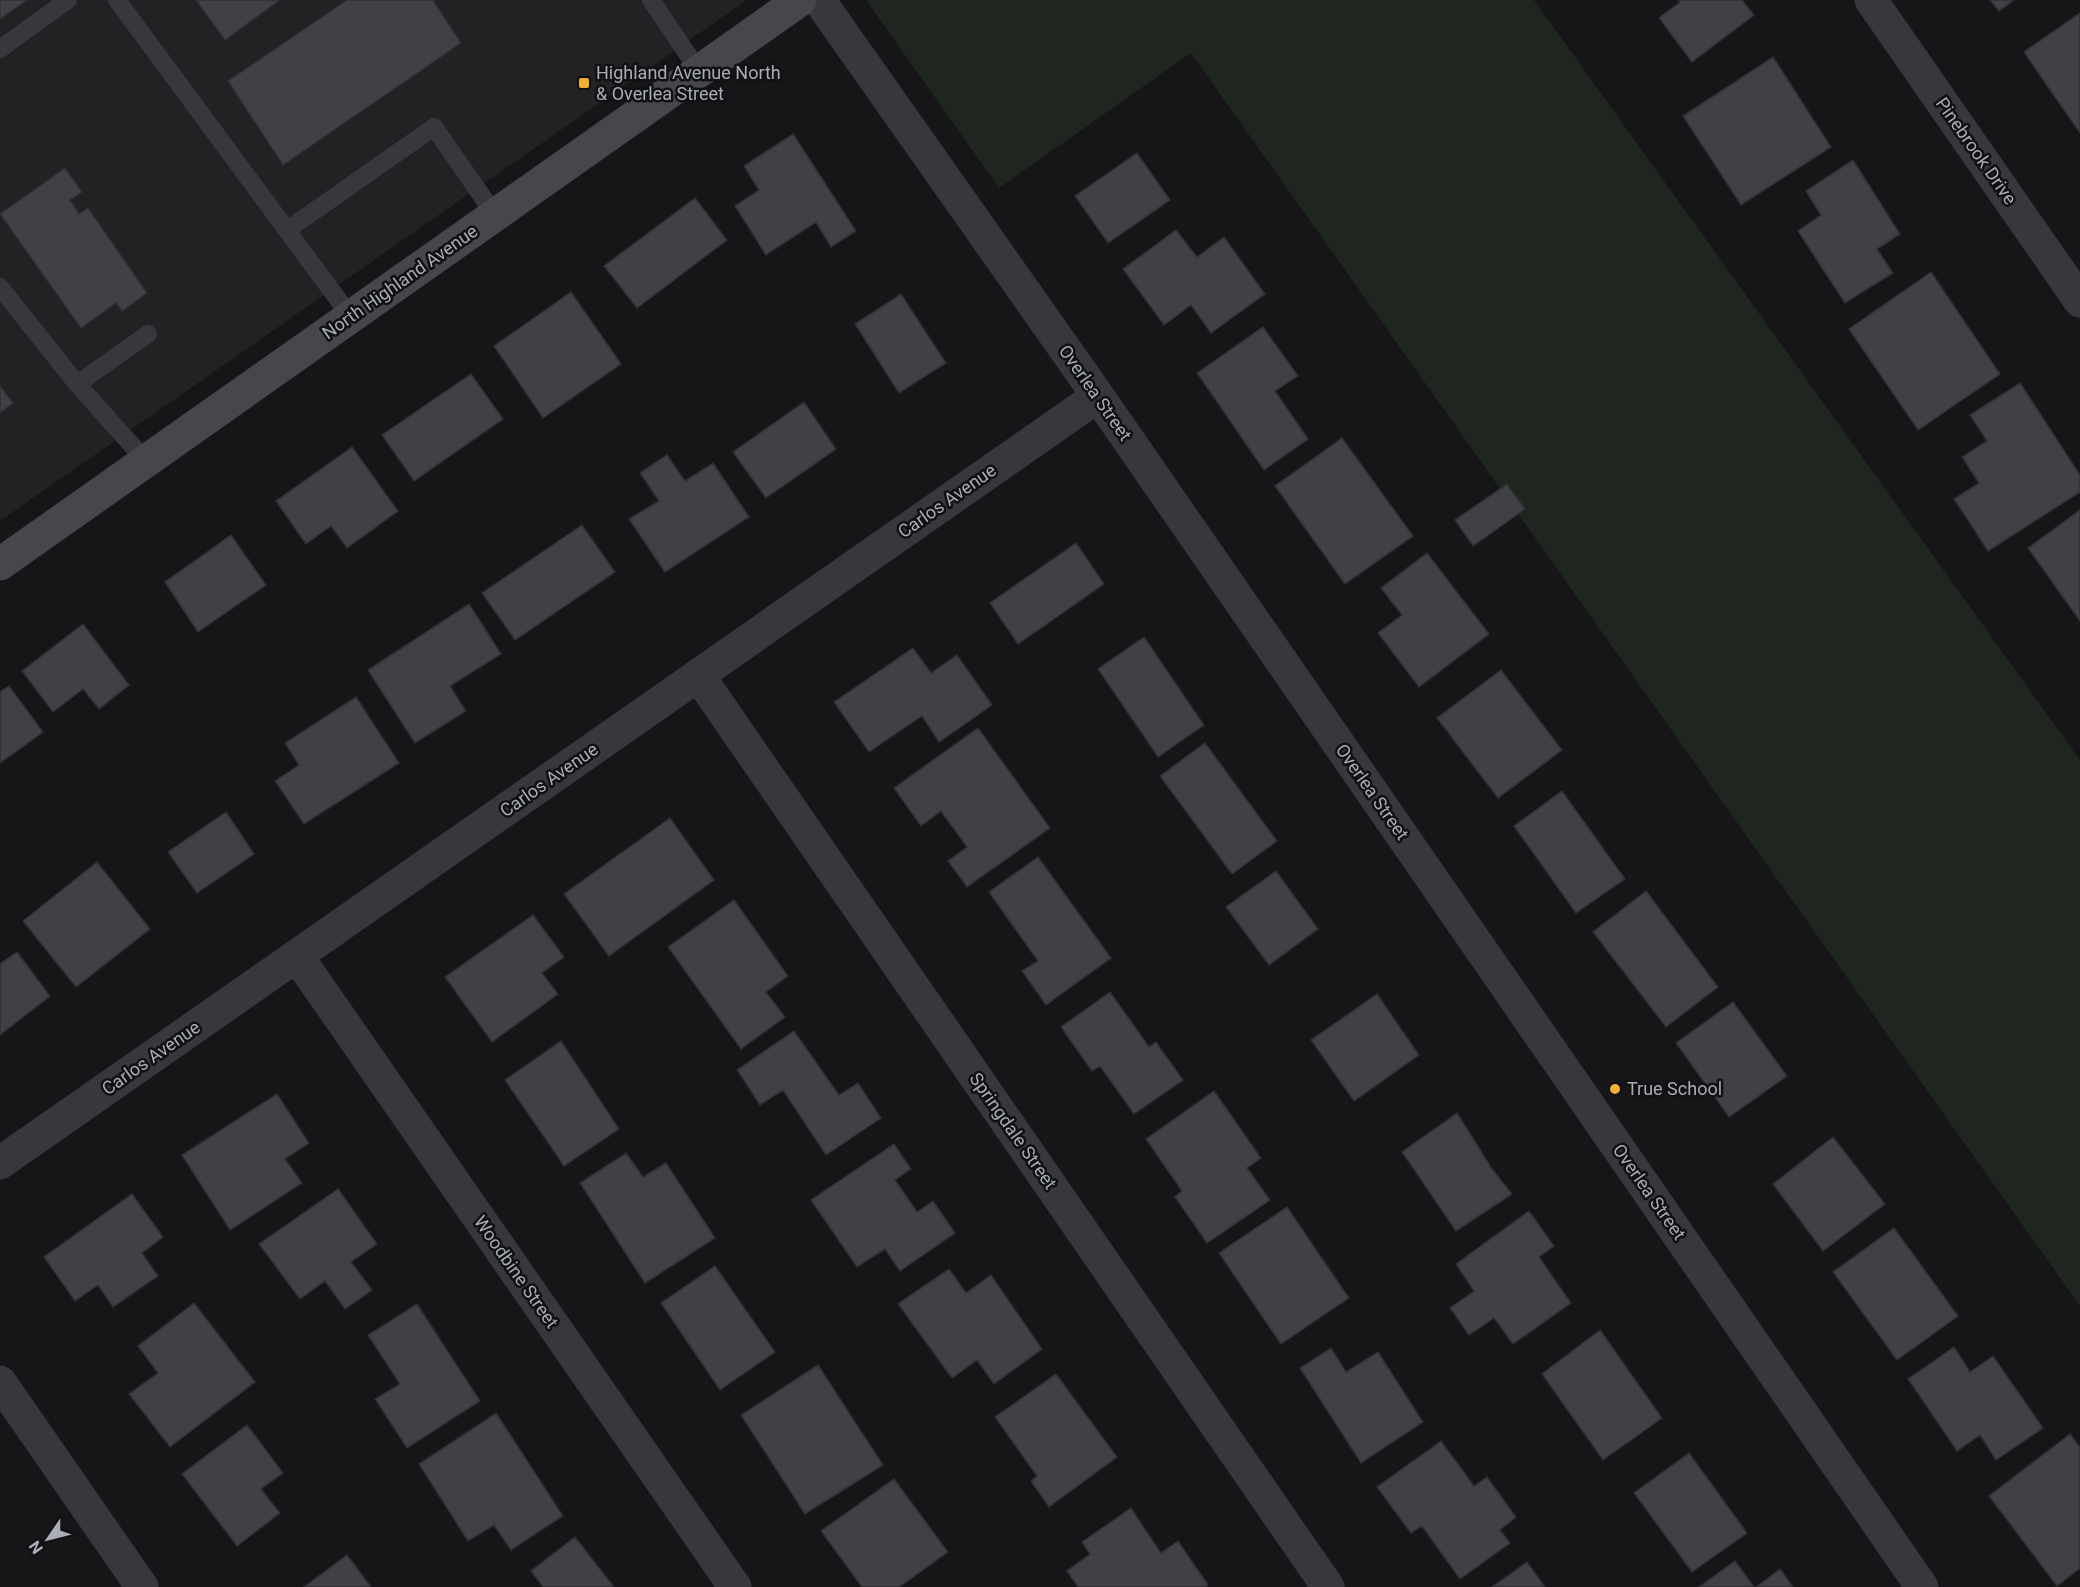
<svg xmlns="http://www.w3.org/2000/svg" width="2080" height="1587" font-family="Roboto,sans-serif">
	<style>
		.built { fill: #222225 }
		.green { fill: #1e261f }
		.building { fill: #404145; stroke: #303034; stroke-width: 1.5 }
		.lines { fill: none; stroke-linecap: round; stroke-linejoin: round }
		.lane { stroke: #37383d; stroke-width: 18 }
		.street { stroke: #37383d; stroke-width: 33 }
		.secondary { stroke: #45474d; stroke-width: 33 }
		.poi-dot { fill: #f2b134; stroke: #111113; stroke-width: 2 }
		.labels { text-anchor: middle; stroke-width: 5; stroke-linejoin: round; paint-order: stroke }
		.poi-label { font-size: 18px; fill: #a8adb8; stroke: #111113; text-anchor: start }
		.street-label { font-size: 18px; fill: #a8adb8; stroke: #111113 }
	</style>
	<rect width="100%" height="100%" fill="#161618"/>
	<path class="built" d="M0 0H747L0 521Z"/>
	<path class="green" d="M866 0H1534L2080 760V1306L1191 53 999 188Z"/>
	<path class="building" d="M0 0H27L0 19Z
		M196 0H280L225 40Z
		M347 0H433L461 43 283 165 228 81Z
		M1678 0H1742L1754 15 1692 62 1659 18 1680 2Z
		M1990 0H2014L1999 11Z
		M2080 13V133L2024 52Z
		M1773 57 1831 147 1741 205 1683 116Z
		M793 134 856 231 831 247 816 222 766 255 735 206 759 190 744 166Z
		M1137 153 1170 200 1108 243 1075 196Z
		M1853 160 1900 234 1877 249 1893 273 1845 303 1798 231 1821 215 1806 191Z
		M65 168 82 192 70 200 79 214 88 208 147 293 122 311 116 303 81 328 0 214Z
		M695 198 727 240 637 308 604 266Z
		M1176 230 1197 257 1224 237 1265 294 1211 333 1191 305 1164 325 1123 269Z
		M1931 272 2000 374 1918 430 1849 329Z
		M571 292 621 364 543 418 494 346Z
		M901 294 946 363 899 393 855 324Z
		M1263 327 1298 376 1275 391 1308 439 1264 470 1197 373Z
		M471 374 503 419 414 481 382 435Z
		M2020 383 2080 475V492L1988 551 1954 499 1979 483 1962 457 1987 441 1970 415Z
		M0 386 13 403 0 413Z
		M804 402 836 449 766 498 733 452Z
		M1342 438 1413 536 1345 584 1275 486Z
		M352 447 398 511 347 548 331 526 306 544 276 501Z
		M667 455 685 481 713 463 749 517 665 572 629 519 659 501 640 473Z
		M1507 484 1525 509 1473 546 1455 520Z
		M2080 510V621L2028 548Z
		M582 525 615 572 515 640 482 593Z
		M231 535 266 585 198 632 165 582Z
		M1076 543 1104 584 1018 644 990 603Z
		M1427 553 1489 634 1419 687 1378 633 1402 615 1381 588Z
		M469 604 501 654 450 686 466 711 415 743 368 670Z
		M83 624 129 685 99 709 83 689 53 712 22 671Z
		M1144 637 1204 725 1158 757 1098 669Z
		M913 648 931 673 957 655 992 705 939 742 922 716 869 752 834 702Z
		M1501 670 1562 750 1498 798 1437 718Z
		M9 686 43 732 0 763V692Z
		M356 697 399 763 304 824 275 781 299 765 285 743Z
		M978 728 1050 828 967 887 948 861 967 847 941 811 921 826 894 788Z
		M1205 743 1277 841 1232 874 1160 776Z
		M1562 791 1625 879 1576 913 1514 826Z
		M226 812 254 854 197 893 168 852Z
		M670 818 714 880 609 956 564 894Z
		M1038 857 1111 958 1046 1005 1022 971 1038 961 989 892Z
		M97 862 150 929 76 987 23 921Z
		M1276 871 1318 929 1269 965 1226 907Z
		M1646 891 1718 987 1666 1027 1593 932Z
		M734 900 788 976 766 992 785 1017 741 1049 668 947Z
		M533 915 564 957 542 973 558 994 492 1042 445 977Z
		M17 952 50 996 0 1035V964Z
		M1110 992 1149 1047 1156 1042 1183 1080 1134 1114 1100 1066 1092 1071 1061 1027Z
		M1377 994 1419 1055 1354 1101 1311 1040Z
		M1733 1002 1787 1076 1729 1117 1676 1043Z
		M794 1031 839 1095 858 1083 881 1118 826 1155 783 1090 760 1105 737 1070Z
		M561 1041 619 1129 564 1166 505 1080Z
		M1214 1091 1261 1158 1247 1168 1270 1200 1207 1243 1175 1197 1182 1191 1146 1139Z
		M277 1094 309 1143 285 1159 302 1183 230 1230 182 1155Z
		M1457 1113 1492 1169 1512 1194 1456 1231 1402 1152Z
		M1833 1137 1885 1204 1823 1251 1773 1184Z
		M894 1144 911 1169 895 1180 917 1212 933 1201 955 1233 900 1271 885 1249 857 1267 811 1200Z
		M626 1153 643 1177 666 1163 715 1238 645 1283 580 1183Z
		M338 1189 377 1244 351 1262 372 1290 345 1309 325 1281 300 1299 259 1244Z
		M132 1194 163 1237 142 1253 158 1276 113 1307 98 1285 75 1301 44 1257Z
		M1287 1207 1349 1298 1281 1344 1219 1253Z
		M1529 1211 1554 1246 1539 1257 1571 1303 1513 1344 1494 1318 1469 1335 1450 1308 1474 1291 1456 1264Z
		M1894 1228 1958 1316 1897 1360 1833 1272Z
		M715 1266 775 1352 720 1390 661 1303Z
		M949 1269 966 1293 991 1275 1042 1349 994 1384 977 1360 952 1378 898 1304Z
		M194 1303 255 1382 170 1447 129 1394 158 1373 138 1346Z
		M417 1304 480 1401 407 1448 375 1399 400 1384 368 1335Z
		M1600 1330 1662 1418 1603 1460 1542 1374Z
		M1954 1347 1970 1372 1993 1356 2043 1428 1996 1460 1980 1435 1957 1451 1908 1379Z
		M1331 1348 1346 1372 1378 1352 1423 1422 1361 1463 1300 1368Z
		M818 1365 883 1465 805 1514 741 1415Z
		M1056 1374 1117 1457 1049 1507 1031 1481 1037 1476 995 1417Z
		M496 1413 563 1516 511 1550 494 1525 468 1541 419 1464Z
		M247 1425 283 1473 261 1489 280 1513 237 1546 182 1474Z
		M2070 1434 2080 1447V1568L2057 1586 1989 1496Z
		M1441 1441 1474 1486 1487 1477 1516 1517 1500 1530 1510 1543 1460 1579 1422 1526 1411 1533 1377 1487Z
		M1689 1453 1747 1533 1692 1572 1634 1493Z
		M894 1479 948 1552 899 1587H862L821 1531Z
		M1131 1508 1161 1553 1178 1541 1208 1585 1206 1587H1078L1067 1571 1090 1554 1082 1542Z
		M575 1537 614 1587H543L531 1571Z
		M347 1555 371 1587H304Z
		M1735 1561 1754 1587H1699Z
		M1527 1562 1545 1587H1492Z
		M1780 1569 1793 1587H1756Z"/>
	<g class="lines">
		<path class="lane" d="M117 0 351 317
			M651 0 699 71
			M0 49 68 0
			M287 230 434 127 495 215
			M0 287 77 384 146 461
			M77 384 148 334"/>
		<path class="street" d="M819 0 1098 396 1922 1587
			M1871 0 2080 301
			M698 675 1328 1587
			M297 956 735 1587
			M0 1163 1098 396
			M0 1382 142 1587"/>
		<path class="secondary" d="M0 564 800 0"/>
	</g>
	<g class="poi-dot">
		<rect x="578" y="77" width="12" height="12" rx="3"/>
		<circle cx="1615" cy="1089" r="6"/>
	</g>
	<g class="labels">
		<g class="poi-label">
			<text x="596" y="79">Highland Avenue North<tspan x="596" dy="21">&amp; Overlea Street</tspan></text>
			<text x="1627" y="1095">True School</text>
		</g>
		<g class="street-label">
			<text transform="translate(1976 151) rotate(55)" y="6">Pinebrook Drive</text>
			<text transform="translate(400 282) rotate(-35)" y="6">North Highland Avenue</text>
			<text transform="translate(1095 393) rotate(55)" y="6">Overlea Street</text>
			<text transform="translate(947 501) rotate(-35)" y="6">Carlos Avenue</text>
			<text transform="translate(549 780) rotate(-35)" y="6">Carlos Avenue</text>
			<text transform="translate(1372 792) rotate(55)" y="6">Overlea Street</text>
			<text transform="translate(151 1058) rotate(-35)" y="6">Carlos Avenue</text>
			<text transform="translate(1013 1131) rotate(55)" y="6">Springdale Street</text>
			<text transform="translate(1649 1192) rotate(55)" y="6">Overlea Street</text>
			<text transform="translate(516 1272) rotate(55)" y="6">Woodbine Street</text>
		</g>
	</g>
	<g transform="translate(48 1539) rotate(235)" stroke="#111113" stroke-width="4.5" paint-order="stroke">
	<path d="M0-4.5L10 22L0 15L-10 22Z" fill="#a8adb8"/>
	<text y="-9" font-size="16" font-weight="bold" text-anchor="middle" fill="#a8adb8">N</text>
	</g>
</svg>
